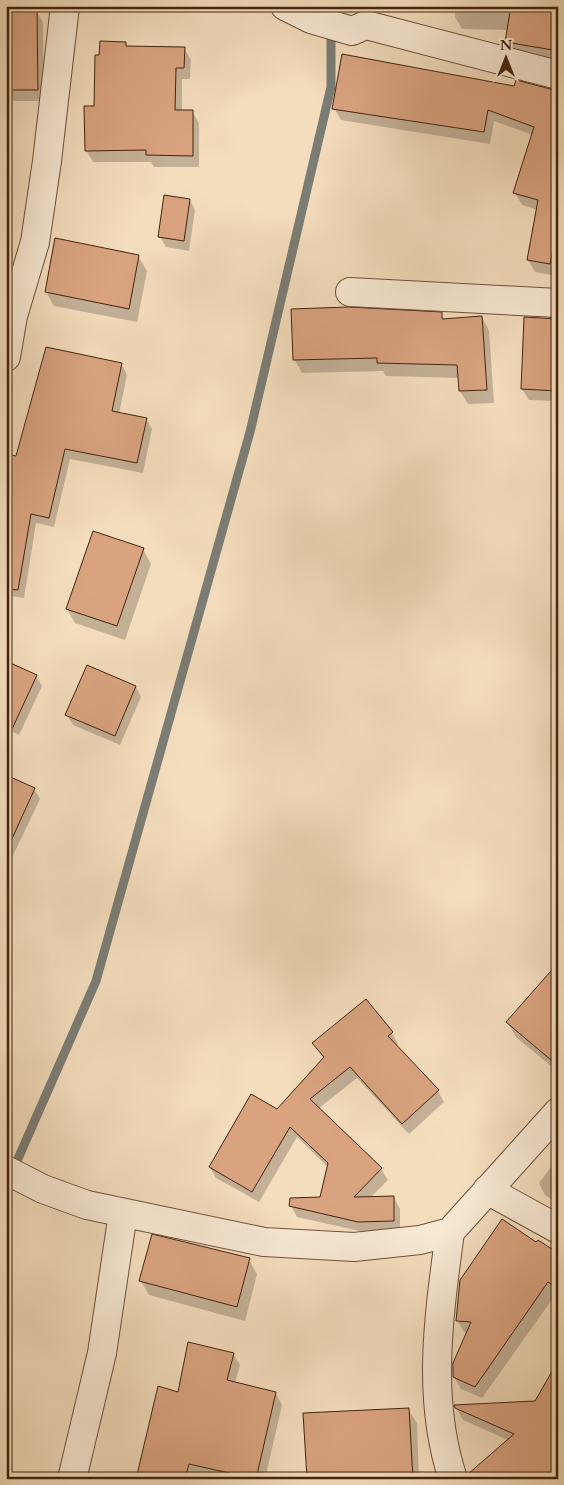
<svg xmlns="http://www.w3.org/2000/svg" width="564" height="1485" font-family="Cardo,serif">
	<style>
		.shadow { fill: #0003 }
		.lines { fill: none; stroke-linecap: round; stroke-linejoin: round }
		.stream { stroke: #7b7d76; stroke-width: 9 }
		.building { fill: #d9a380; stroke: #43240c }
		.street-casing { stroke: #6f5238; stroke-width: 30 }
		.street { stroke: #f8e9d4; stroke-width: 28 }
	</style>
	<rect width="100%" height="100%" fill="#f4ddbd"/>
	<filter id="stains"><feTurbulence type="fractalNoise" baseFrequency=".004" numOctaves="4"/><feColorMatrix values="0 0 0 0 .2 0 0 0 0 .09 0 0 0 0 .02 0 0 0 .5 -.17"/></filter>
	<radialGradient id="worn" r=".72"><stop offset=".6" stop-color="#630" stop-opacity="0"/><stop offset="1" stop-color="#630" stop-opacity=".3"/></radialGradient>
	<path class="shadow" d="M455 6H558V61L513 53 506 41 508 30 462 29 455 17Z
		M6 11H36L43 22 44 101H6Z
		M125 43 127 47 184 48 191 60 190 79H182V111H192L199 123V167H154L151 162H93L86 150 95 107 100 56Z
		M515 87 558 93 557 276 535 272 528 260 538 210 522 205 515 193 533 135 494 121 490 144 341 120 334 108Z
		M190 200 195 210 189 251 166 247 160 237Z
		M138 256 147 271 137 322 54 306 46 292Z
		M441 314 444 320 482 317 489 331 494 403 468 404 460 391 459 378 386 376 383 371 302 373 294 359Z
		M558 320V401L529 400 522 389Z
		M122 365 127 375 119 414 146 419 152 429 143 473 70 459 54 527 36 523 24 598 6 595V480L17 458Z
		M143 549 151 564 125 640 75 623 67 609Z
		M36 676 42 686 19 735 6 729Z
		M136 687 141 697 120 745 73 725 67 715Z
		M6 777 34 789 40 799 6 870Z
		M558 961V1072L516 1037 508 1023 555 968 554 965Z
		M392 1033 398 1044 396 1046 438 1091 444 1102 409 1134 357 1078 318 1109 381 1169 388 1180 370 1198H394L400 1209V1232H364L297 1217 291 1206 321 1199 328 1167 297 1137 259 1202 216 1178 210 1167 277 1111 324 1059 314 1043Z
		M558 1158V1204L545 1195 539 1183Z
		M536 1244 558 1255V1295L556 1294 482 1398 461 1389 454 1377 468 1333 464 1332 457 1320Z
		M249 1260 257 1274 245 1321 149 1295 141 1281Z
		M233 1354 240 1365 235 1383 276 1393 282 1405 265 1479H209L195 1475 194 1479H137L179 1393Z
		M535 1402 558 1479 508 1440 463 1420 456 1407Z
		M408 1409 417 1423 419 1479H308Z"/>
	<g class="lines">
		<path class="stream" d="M6 1186 96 981 250 432 331 87V6"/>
	</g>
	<path class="building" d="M511 6H558V22L553 50 505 42Z
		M6 10H37L38 90H6Z
		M100 41 126 42V46L185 47 184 68H176L175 110H193V156L146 155V150L85 151 84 106H94L95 55H99Z
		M342 54 514 86 516 80 558 91V225L550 264 527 260 538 200 513 193 534 127 488 110 484 132 332 109Z
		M164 195 190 199 184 241 158 237Z
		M55 238 139 255 129 309 45 292Z
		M348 307 442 312V319L482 316 487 390 459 391 457 365 377 363V358L293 360 291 309Z
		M524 317 558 319V391L521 389Z
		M46 347 122 363 112 411 147 418 137 463 65 449 49 518 31 514 18 590 6 589V474L11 455 16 456Z
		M93 531 144 548 117 626 66 609Z
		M6 661 37 675 6 742Z
		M87 665 136 686 115 736 65 715Z
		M6 775 35 788 6 852Z
		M558 963V1066L506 1022Z
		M366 999 393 1032 388 1036 439 1090 402 1124 350 1067 310 1099 382 1168 354 1197 394 1196V1221L358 1222 289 1206 290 1198 320 1197 328 1163 290 1127 252 1192 209 1167 251 1094 277 1109 324 1057 312 1043Z
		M502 1219 536 1242 538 1240 558 1253V1288L548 1282 475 1387 453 1377V1363L471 1322 456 1321 460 1280Z
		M152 1234 250 1258 237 1307 139 1281Z
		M188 1342 234 1353 227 1380 276 1392 256 1479 189 1464 185 1479H136L158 1386 178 1392Z
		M558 1361V1479H468V1474L514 1434 455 1408 454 1405 535 1401Z
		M409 1408 413 1479H307L303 1413Z"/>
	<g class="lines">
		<defs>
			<path id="street" d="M285 6 311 19 352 31 366 25 558 75
				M350 292 558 303
				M6 357 13 316 35 242 47 161 65 6
				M6 1170 43 1189 87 1205 264 1242 354 1247 420 1240 450 1232 558 1112
				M487 1190 558 1229
				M450 1232C439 1315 426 1397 453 1479
				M72 1479 102 1353 123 1213"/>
		</defs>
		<use href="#street" class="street-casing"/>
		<use href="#street" class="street"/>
	</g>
	<rect width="564" height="1485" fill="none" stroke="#f4ddbd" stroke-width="25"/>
	<rect x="8" y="8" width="549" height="1470" fill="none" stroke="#43240c" stroke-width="2.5"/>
	<rect x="12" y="12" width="539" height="1460" fill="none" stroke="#43240c"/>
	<g transform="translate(506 58)" stroke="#f8e9d4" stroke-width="4" paint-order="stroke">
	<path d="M0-4L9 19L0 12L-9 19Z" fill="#43240c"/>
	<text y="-8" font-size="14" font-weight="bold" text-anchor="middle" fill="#43240c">N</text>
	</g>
	<rect width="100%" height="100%" filter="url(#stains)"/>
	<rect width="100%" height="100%" fill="url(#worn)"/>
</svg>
